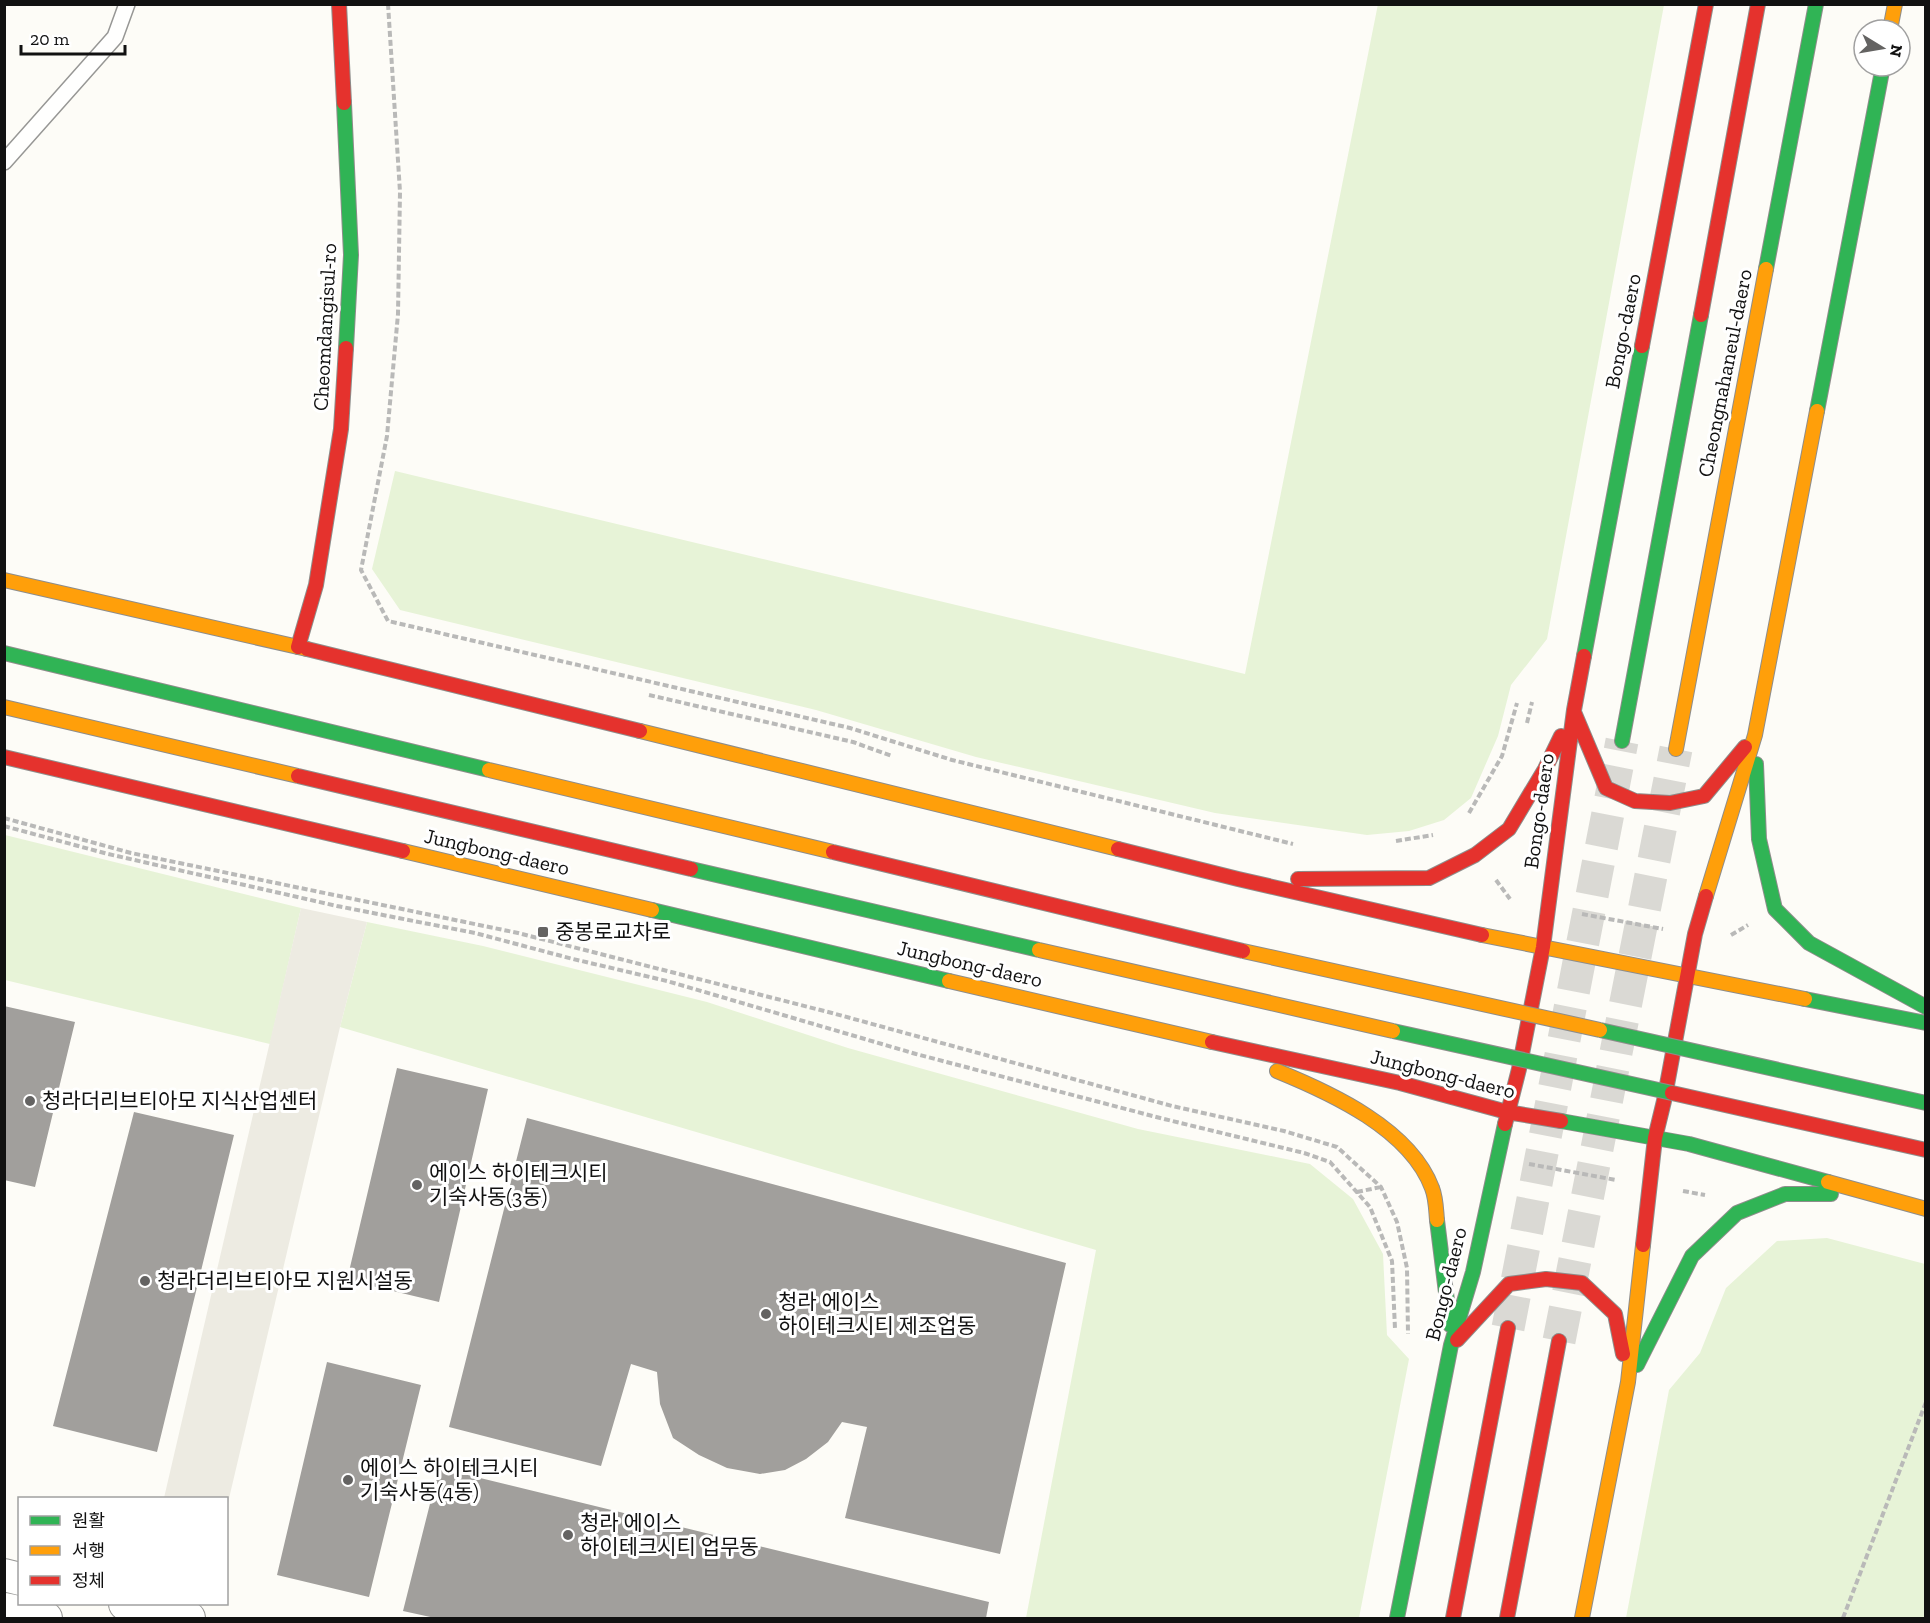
<svg xmlns="http://www.w3.org/2000/svg" width="1930" height="1623" font-family="'Zilla Slab','Noto Sans KR',serif">
	<style>
		.green { fill: #e7f3d7 }
		.plaza { fill: #edebe2 }
		.building { fill: #a19f9c }
		.lines { fill: none; stroke-linecap: round; stroke-linejoin: round }
		.highway-tunnel { stroke: #dad9d4; stroke-width: 33; stroke-dasharray: 33 16; stroke-linecap: butt }
		.lane-casing { stroke: #979795; stroke-width: 18 }
		.street-casing { stroke: #979795; stroke-width: 34 }
		.fast-casing { stroke: #8e8d8b; stroke-width: 16 }
		.slow-casing { stroke: #8e8d8b; stroke-width: 16 }
		.jam-casing { stroke: #8e8d8b; stroke-width: 16 }
		.path { stroke: #b9b9b8; stroke-width: 4; stroke-dasharray: 6 3; stroke-linecap: butt }
		.lane { stroke: #fffffe; stroke-width: 15 }
		.street { stroke: #fffffe; stroke-width: 32 }
		.fast { stroke: #30b455; stroke-width: 14 }
		.slow { stroke: #ff9f0a; stroke-width: 14 }
		.jam { stroke: #e5322d; stroke-width: 14 }
		.fast-bridge-casing { stroke: #8e8d8b; stroke-width: 16; stroke-linecap: butt }
		.slow-bridge-casing { stroke: #8e8d8b; stroke-width: 16; stroke-linecap: butt }
		.jam-bridge-casing { stroke: #8e8d8b; stroke-width: 16; stroke-linecap: butt }
		.fast-bridge { stroke: #30b455; stroke-width: 14 }
		.slow-bridge { stroke: #ff9f0a; stroke-width: 14 }
		.jam-bridge { stroke: #e5322d; stroke-width: 14 }
		.poi-dot { fill: #646362; stroke: #fff; stroke-width: 2 }
		.labels { text-anchor: middle; stroke-width: 6; stroke-linejoin: round; paint-order: stroke }
		.street-label { font-size: 21px; fill: #111; stroke: #fff }
		.poi-label { font-size: 21px; fill: #111; stroke: #fff; text-anchor: start }
	</style>
	<rect width="100%" height="100%" fill="#fdfcf7"/>
	<path class="green" d="M1378 4 1664 5 1547 639 1511 685 1498 736 1471 798 1444 820 1409 831 1367 835 1215 813 976 757 816 710 400 610 372 569 395 471 1245 674Z
		M5 835 301 908 270 1044 5 980Z
		M367 922 483 946 707 1002 848 1048 1138 1129 1310 1164 1353 1199 1383 1254 1387 1335 1409 1359 1359 1618H1026L1096 1250 340 1027Z
		M1827 1238 1925 1264V1618H1626L1669 1390 1700 1353 1726 1288 1777 1241Z"/>
	<path class="plaza" d="M301 908 367 922 340 1027 227 1507 226 1498H164Z"/>
	<path class="building" d="M4 1006 75 1022 35 1187 4 1180Z
		M397 1068 488 1089 439 1302 347 1280Z
		M134 1112 234 1135 157 1452 53 1426Z
		M527 1118 1066 1263 1000 1554 845 1518 867 1427 842 1422 828 1442 806 1459 785 1470 760 1474 727 1468 699 1455 673 1438 660 1404 657 1372 631 1364 601 1466 449 1427Z
		M327 1362 421 1385 369 1597 277 1575Z
		M439 1468 989 1602 986 1618H435L403 1611Z"/>
	<g class="lines">
		<path class="highway-tunnel" d="M1508 1328 1622 741
			M1559 1341 1676 749"/>
		<defs>
			<path id="lane" d="M4 162 115 37 127 4"/>
			<path id="street" d="M4 1575 20 1579
				M125 1604 189 1618
				M4 1609 46 1618"/>
			<path id="fast" d="M344 103 351 255 346 348
				M1766 269 1816 4
				M1817 411 1883 66
				M1584 656 1642 346
				M1622 741 1701 315
				M1756 764 1759 839 1775 909 1809 943 1926 1007
				M652 910 949 981
				M1805 999 1926 1023
				M1561 1121 1689 1144 1828 1182
				M1437 1220 1450 1325
				M1637 1365 1692 1256 1737 1213 1785 1194H1831
				M1397 1618 1451 1345 1473 1272 1505 1124"/>
			<path id="slow" d="M1890 30 1895 4
				M4 580 307 649
				M640 731 1118 849
				M1676 749 1766 269
				M403 851 652 910
				M1706 896 1755 735 1817 411
				M1482 935 1805 999
				M949 981 1212 1042
				M1277 1071C1331 1093 1410 1129 1432 1188 1436 1198 1436 1209 1437 1220
				M1828 1182 1926 1209
				M1582 1618 1628 1382 1643 1245"/>
			<path id="jam" d="M339 4 344 103
				M1701 315 1758 4
				M1642 346 1706 4
				M298 647 316 585 341 429 346 348
				M307 649 640 731
				M1574 712 1606 788 1635 801 1670 803 1704 796 1745 747
				M4 757 403 851
				M1118 849 1238 879 1482 935
				M1298 879 1429 878 1475 855 1509 829 1545 769 1561 736
				M1212 1042 1400 1083 1507 1112 1561 1121
				M1505 1124 1519 1069 1543 947 1574 710 1584 656
				M1643 1245 1655 1138 1664 1101 1695 934 1706 896
				M1457 1340 1509 1284 1546 1279 1582 1283 1615 1314 1623 1354
				M1453 1618 1508 1328
				M1507 1618 1559 1341"/>
		</defs>
		<use href="#lane" class="lane-casing"/>
		<use href="#street" class="street-casing"/>
		<use href="#fast" class="fast-casing"/>
		<use href="#slow" class="slow-casing"/>
		<use href="#jam" class="jam-casing"/>
		<path class="path" d="M388 4 400 192 398 314 387 436 361 570 388 621 850 728 952 760 1293 844
			M649 695 853 742 892 756
			M1527 723 1532 702
			M1469 813 1502 756 1517 703
			M4 818 131 853 518 933 832 1013 1172 1106 1284 1131 1337 1147 1381 1187 1397 1222 1407 1268 1408 1334
			M4 826 108 854 337 906 475 933 573 959 667 981 916 1054 1164 1119 1304 1153 1330 1162 1370 1207 1392 1261 1395 1329
			M1396 841 1433 835
			M1496 880 1510 899
			M1582 914 1663 929
			M1731 935 1748 925
			M1529 1164 1616 1180
			M1683 1191 1705 1195
			M1357 1192 1381 1187
			M1843 1618 1926 1402"/>
		<use href="#lane" class="lane"/>
		<use href="#street" class="street"/>
		<use href="#fast" class="fast"/>
		<use href="#slow" class="slow"/>
		<use href="#jam" class="jam"/>
		<defs>
			<path id="fast-bridge" d="M4 653 489 770
				M691 869 1039 950
				M1600 1030 1926 1103
				M1393 1031 1672 1093"/>
			<path id="slow-bridge" d="M4 707 298 776
				M489 770 833 852
				M1039 950 1393 1031
				M1243 951 1600 1030"/>
			<path id="jam-bridge" d="M298 776 691 869
				M833 852 1243 951
				M1672 1093 1926 1150"/>
		</defs>
		<use href="#fast-bridge" class="fast-bridge-casing"/>
		<use href="#slow-bridge" class="slow-bridge-casing"/>
		<use href="#jam-bridge" class="jam-bridge-casing"/>
		<use href="#fast-bridge" class="fast-bridge"/>
		<use href="#slow-bridge" class="slow-bridge"/>
		<use href="#jam-bridge" class="jam-bridge"/>
	</g>
	<g class="poi-dot">
		<rect x="537" y="926" width="12" height="12" rx="3"/>
		<circle cx="30" cy="1101" r="6"/>
		<circle cx="417" cy="1185" r="6"/>
		<circle cx="145" cy="1281" r="6"/>
		<circle cx="766" cy="1314" r="6"/>
		<circle cx="348" cy="1480" r="6"/>
		<circle cx="568" cy="1535" r="6"/>
	</g>
	<g class="labels">
		<g class="street-label">
			<text transform="translate(325 327) rotate(-87)" y="7">Cheomdangisul-ro</text>
			<text transform="translate(1623 331) rotate(-79)" y="7">Bongo-daero</text>
			<text transform="translate(1725 373) rotate(-79)" y="7">Cheongnahaneul-daero</text>
			<text transform="translate(1539 811) rotate(-82)" y="7">Bongo-daero</text>
			<text transform="translate(497 852) rotate(13)" y="7">Jungbong-daero</text>
			<text transform="translate(970 964) rotate(13)" y="7">Jungbong-daero</text>
			<text transform="translate(1443 1074) rotate(14)" y="7">Jungbong-daero</text>
			<text transform="translate(1446 1284) rotate(-76)" y="7">Bongo-daero</text>
		</g>
		<g class="poi-label">
			<text x="555" y="939">중봉로교차로</text>
			<text x="42" y="1108">청라더리브티아모 지식산업센터</text>
			<text x="429" y="1180">에이스 하이테크시티<tspan x="429" dy="24">기숙사동(3동)</tspan></text>
			<text x="157" y="1288">청라더리브티아모 지원시설동</text>
			<text x="778" y="1309">청라 에이스<tspan x="778" dy="24">하이테크시티 제조업동</tspan></text>
			<text x="360" y="1475">에이스 하이테크시티<tspan x="360" dy="24">기숙사동(4동)</tspan></text>
			<text x="580" y="1530">청라 에이스<tspan x="580" dy="24">하이테크시티 업무동</tspan></text>
		</g>
	</g>
	<rect width="1930" height="1623" fill="none" stroke="#111111" stroke-width="12"/>
	<rect x="18" y="1497" width="210" height="108" fill="#ffffff" stroke="#a0a0a0" stroke-width="1.5"/>
	<rect x="30" y="1516" width="30" height="9" fill="#30b455" stroke="#a0a0a0" stroke-width="1.5"/>
	<text x="72" y="1527" font-size="18" fill="#111111">원활</text>
	<rect x="30" y="1546" width="30" height="9" fill="#ff9f0a" stroke="#a0a0a0" stroke-width="1.5"/>
	<text x="72" y="1557" font-size="18" fill="#111111">서행</text>
	<rect x="30" y="1576" width="30" height="9" fill="#e5322d" stroke="#a0a0a0" stroke-width="1.5"/>
	<text x="72" y="1587" font-size="18" fill="#111111">정체</text>
	<g transform="translate(1882 48) rotate(101)"><circle r="28" fill="#ffffff" stroke="#a0a0a0" stroke-width="1.5"/>
	<path d="M0-4.5L10 22L0 15L-10 22Z" fill="#646362"/>
	<text y="-9" font-size="16" font-weight="bold" text-anchor="middle" fill="#111111">N</text>
	</g>
	<path d="M21 45v9h104v-9" fill="none" stroke="#111111" stroke-width="3"/>
	<text x="30" y="45" font-size="18" fill="#111111" stroke="#ffffff" stroke-width="4.5" paint-order="stroke">20 m</text>
</svg>
